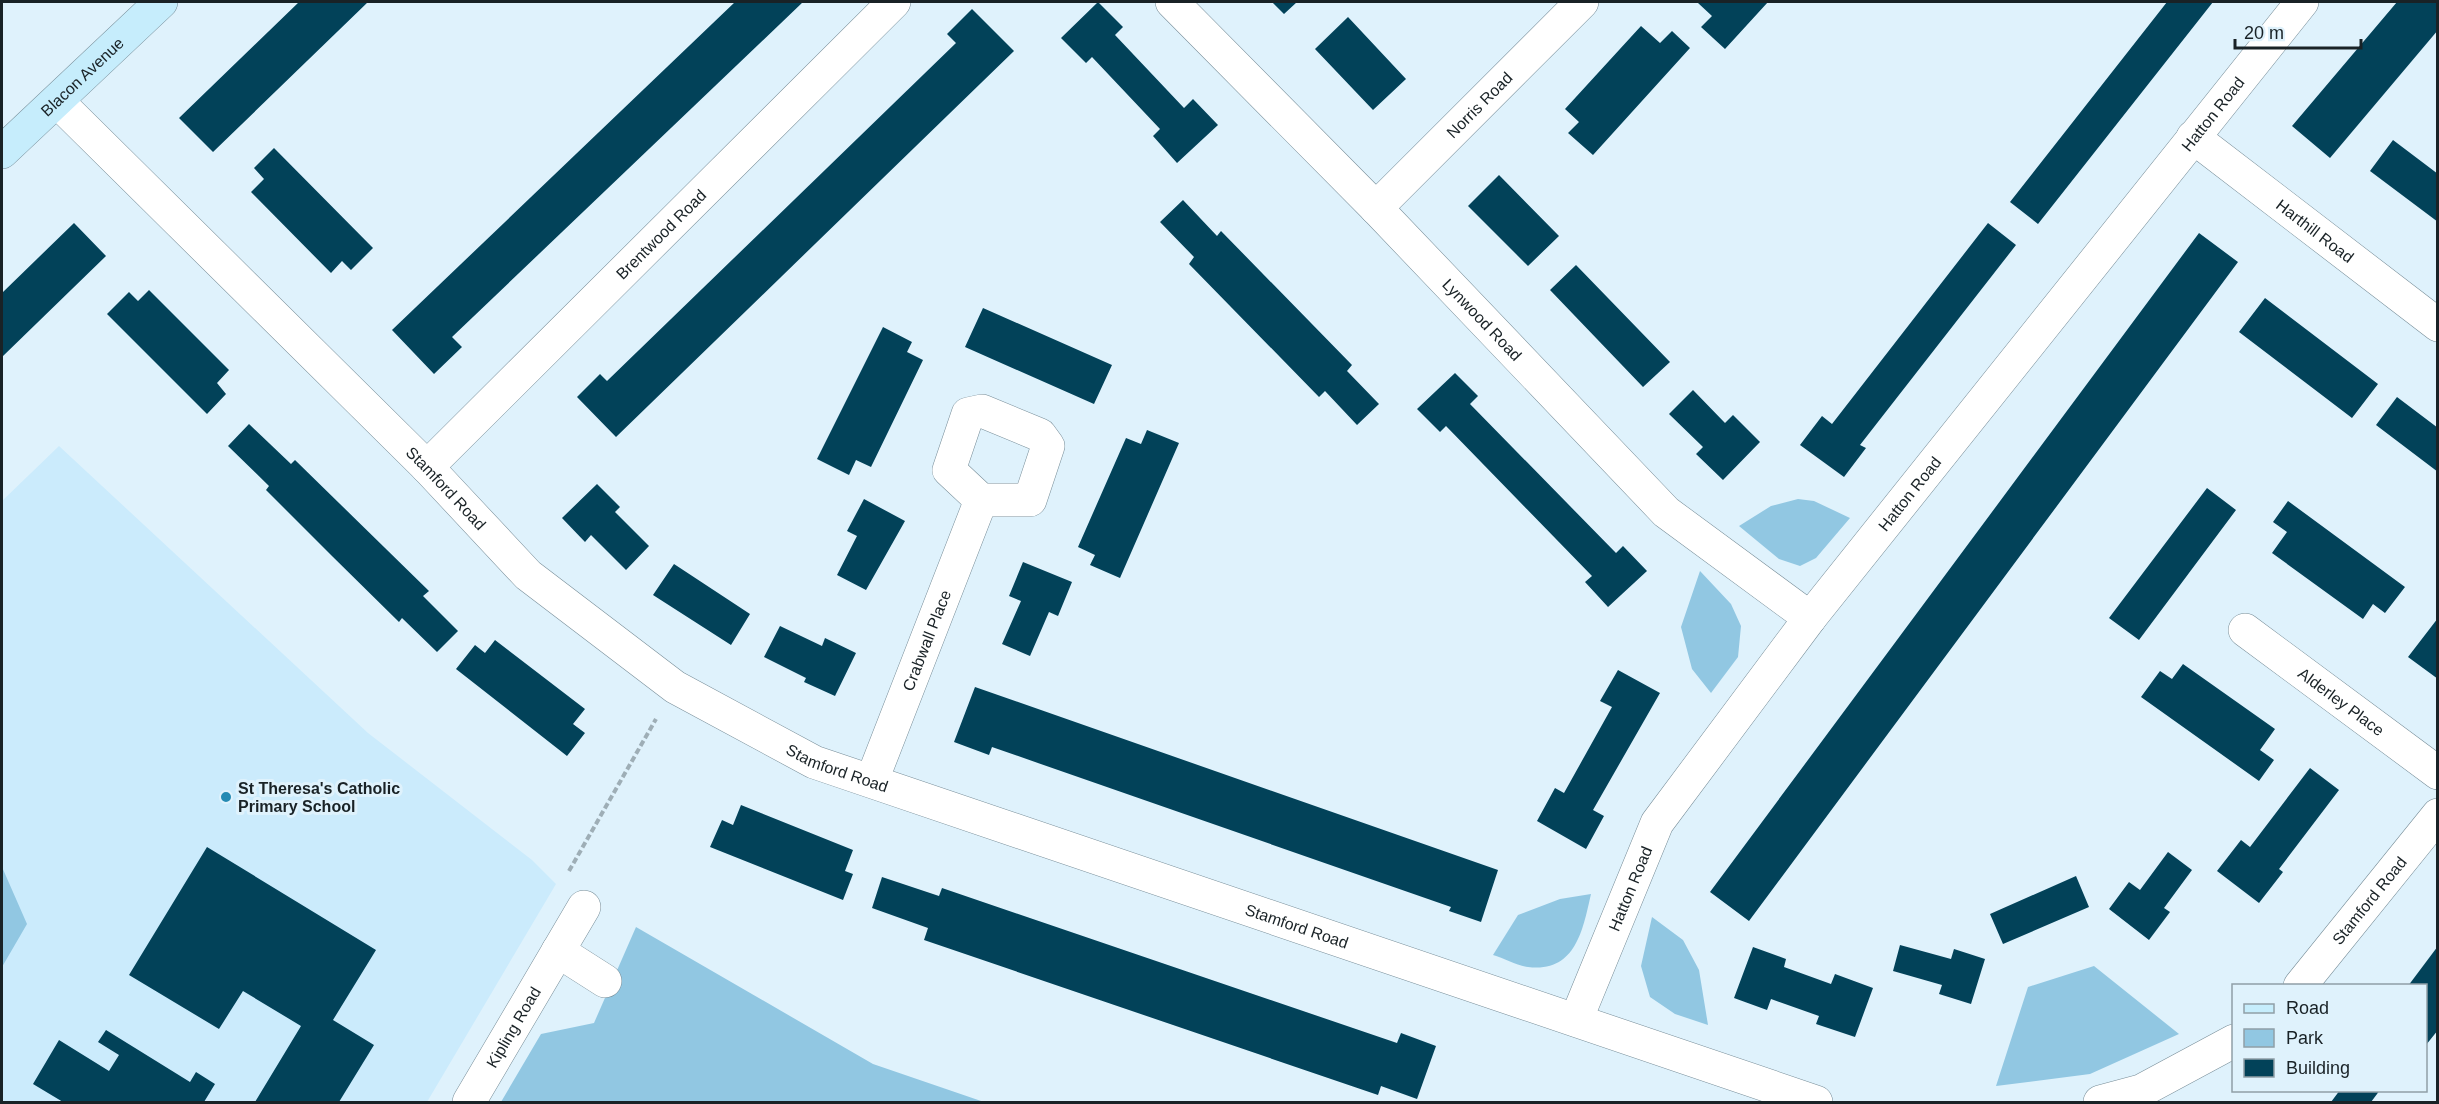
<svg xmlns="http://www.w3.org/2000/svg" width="2439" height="1104" font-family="Arial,sans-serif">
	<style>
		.built { fill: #cbebfc }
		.green { fill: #91c7e2 }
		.building { fill: #024259 }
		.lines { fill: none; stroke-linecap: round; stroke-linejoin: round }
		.street-casing { stroke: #778d98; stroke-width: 34 }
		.secondary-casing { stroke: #778d98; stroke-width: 34 }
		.path { stroke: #9eaeb6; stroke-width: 4; stroke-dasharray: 6 3; stroke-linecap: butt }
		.street { stroke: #fff; stroke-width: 33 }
		.secondary { stroke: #c6edfc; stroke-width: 33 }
		.poi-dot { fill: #248ab3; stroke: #dff2fc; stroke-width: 2 }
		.labels { text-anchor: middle; stroke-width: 6; stroke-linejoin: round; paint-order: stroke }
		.street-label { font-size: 16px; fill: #192226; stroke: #dff2fc }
		.poi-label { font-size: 16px; font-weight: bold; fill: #192226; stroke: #dff2fc; text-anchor: start }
	</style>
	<rect width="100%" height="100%" fill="#dff2fc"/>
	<path class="built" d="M59 446 368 733 532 860 556 884 427 1102H2V501Z"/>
	<path class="green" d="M1798 499 1814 501 1850 518 1816 558 1800 566 1779 559 1739 526 1771 506Z
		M1700 571 1731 604 1741 626 1738 657 1711 693 1692 669 1681 627Z
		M2 867 27 924 2 967Z
		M1591 894C1583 929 1576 973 1528 967 1517 966 1504 958 1493 955L1518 915 1560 899Z
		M1652 917 1683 940 1699 970 1708 1025 1675 1014 1650 997 1641 966Z
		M636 927 873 1064 984 1102H501L541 1034 594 1023Z
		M2094 966 2179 1034 2090 1074 1996 1086 2028 987Z"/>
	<path class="building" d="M299 2H368L213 152 179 118Z
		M735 2H803L452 337 462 347 434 374 392 330Z
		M1098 2 1123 27 1115 35 1184 108 1193 99 1218 125 1177 163 1153 136 1160 129 1092 57 1086 63 1061 38Z
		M1272 2H1297L1284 14Z
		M1699 2H1768L1725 49 1701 27 1712 16 1698 3Z
		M2167 2H2213L2038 224 2010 202Z
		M2397 2H2438V30L2330 158 2292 126Z
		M972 9 1014 51 616 437 577 397 600 374 607 381 956 43 947 34Z
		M1348 17 1406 79 1373 110 1315 49Z
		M1641 26 1660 43 1672 31 1690 48 1593 155 1568 133 1579 122 1565 109Z
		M2393 140 2438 174V222L2370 171Z
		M274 148 373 248 351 270 342 261 331 273 251 192 264 179 254 168Z
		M1499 175 1559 236 1528 266 1468 206Z
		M1183 200 1217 236 1221 231 1352 365 1347 371 1379 404 1357 425 1325 391 1319 397 1189 264 1194 257 1160 222Z
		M74 223 106 256 2 357V293Z
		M1988 223 2016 245 1860 445 1866 448 1844 477 1800 445 1822 416 1832 424Z
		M2199 233 2238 262 1749 921 1710 892Z
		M1576 265 1670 362 1643 387 1550 290Z
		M149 290 229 370 217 383 226 394 207 414 107 314 129 292 138 301Z
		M2265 298 2378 384 2352 418 2239 332Z
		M983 308 1112 365 1094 404 965 347Z
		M883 327 912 342 907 352 923 360 871 467 856 460 849 475 817 459Z
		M1455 373 1478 396 1470 404 1616 553 1623 546 1647 571 1608 607 1585 582 1592 576 1446 426 1440 432 1417 409Z
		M1693 390 1725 423 1733 415 1760 442 1723 480 1696 454 1703 447 1669 414Z
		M2397 397 2438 428V472L2376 425Z
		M249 424 291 464 295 460 429 591 423 596 458 631 437 652 402 618 399 622 332 556 266 490 269 486 228 446Z
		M1147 430 1179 443 1120 578 1090 565 1095 555 1078 547 1126 438 1141 444Z
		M597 484 620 507 615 512 649 546 626 570 591 535 585 542 562 518Z
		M2207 488 2236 510 2139 640 2109 618Z
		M864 499 905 521 866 590 837 575 857 536 847 531Z
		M2288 501 2405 587 2385 613 2373 604 2363 619 2272 553 2287 532 2273 522Z
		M1023 562 1072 582 1058 616 1049 612 1030 656 1002 644 1021 601 1009 596Z
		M674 564 750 614 731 645 653 595Z
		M2438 618V679L2408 657Z
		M780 626 822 646 825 638 856 653 835 696 804 682 806 678 764 657Z
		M495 640 585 709 573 724 585 733 567 756 456 669 475 645 485 653Z
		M2183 664 2275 729 2260 750 2274 760 2259 781 2141 697 2160 671 2172 679Z
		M1618 670 1660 693 1593 810 1604 816 1586 849 1537 821 1555 788 1564 793 1612 707 1600 701Z
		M975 687 1498 870 1481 922 1449 911 1451 907 992 747 989 755 954 742Z
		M2310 768 2339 790 2279 869 2283 872 2259 903 2217 871 2241 840 2250 847Z
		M741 805 853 850 845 871 853 874 843 900 710 847 722 820 733 825Z
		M207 847 376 950 333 1020 374 1045 339 1102H255L301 1026 243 991 219 1029 129 975Z
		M2168 852 2192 870 2164 908 2170 912 2149 940 2109 909 2129 882 2140 890Z
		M2076 876 2089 907 2003 944 1990 914Z
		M882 877 939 896 942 888 1397 1043 1401 1033 1436 1046 1417 1099 1381 1086 1378 1095 924 940 928 928 872 908Z
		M1900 945 1951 959 1954 949 1985 959 1971 1004 1939 994 1942 985 1893 971Z
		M2438 946V1030L2426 1045V986H2408Z
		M1753 947 1786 959 1784 967 1831 984 1835 974 1873 988 1855 1037 1816 1024 1819 1016 1771 999 1767 1010 1734 998Z
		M106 1030 190 1082 196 1072 215 1084 204 1102H63L33 1084 59 1040 109 1071 119 1055 98 1042Z
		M2340 1090H2380L2371 1102H2331Z"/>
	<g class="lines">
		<defs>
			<g id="street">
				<path id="s1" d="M1172 2 1376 208 1666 512 1810 618"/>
				<path id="s2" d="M57 101 427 467 528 575 675 687 814 762 1816 1102"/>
				<path id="s3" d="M2193 137 2438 325"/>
				<path id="s4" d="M1376 208 1582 2"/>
				<path id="s5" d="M427 467 894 2"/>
				<path id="s6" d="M2245 630 2438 773"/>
				<path id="s7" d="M872 780 981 500 949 470 968 414 982 411 1040 435 1048 446 1030 500H981"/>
				<path d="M558 951 605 981"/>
				<path id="s8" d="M2300 986 2438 815"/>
				<path id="s9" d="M1576 1020 1657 823 1810 618 2302 2"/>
				<path id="s10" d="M469 1102 584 907"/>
				<path d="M2100 1102 2141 1091 2234 1041"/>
			</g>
			<g id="secondary">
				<path id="s11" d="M2 152 161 2"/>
			</g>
		</defs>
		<use href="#street" class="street-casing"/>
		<use href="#secondary" class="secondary-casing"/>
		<path class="path" d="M569 871 656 719"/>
		<use href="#street" class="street"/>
		<use href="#secondary" class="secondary"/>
	</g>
	<circle class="poi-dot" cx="226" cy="797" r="6"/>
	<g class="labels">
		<g class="street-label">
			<text dy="6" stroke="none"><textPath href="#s11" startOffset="110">Blacon Avenue</textPath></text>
			<text dy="6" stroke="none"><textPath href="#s4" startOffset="146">Norris Road</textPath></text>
			<text dy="6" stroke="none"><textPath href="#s9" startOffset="1114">Hatton Road</textPath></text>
			<text dy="6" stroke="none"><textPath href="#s3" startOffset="154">Harthill Road</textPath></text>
			<text dy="6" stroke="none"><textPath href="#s5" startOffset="330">Brentwood Road</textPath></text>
			<text dy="6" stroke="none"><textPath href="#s1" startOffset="444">Lynwood Road</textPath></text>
			<text dy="6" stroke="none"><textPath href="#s2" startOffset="549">Stamford Road</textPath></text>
			<text dy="6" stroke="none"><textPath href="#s9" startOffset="628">Hatton Road</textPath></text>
			<text dy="6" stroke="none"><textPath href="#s7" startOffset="150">Crabwall Place</textPath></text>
			<text dy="6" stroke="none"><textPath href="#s6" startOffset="120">Alderley Place</textPath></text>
			<text dy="6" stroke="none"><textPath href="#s2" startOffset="1035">Stamford Road</textPath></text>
			<text dy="6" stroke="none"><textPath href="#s9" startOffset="142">Hatton Road</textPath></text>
			<text dy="6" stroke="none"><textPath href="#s8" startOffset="110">Stamford Road</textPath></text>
			<text dy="6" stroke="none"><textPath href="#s2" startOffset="1521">Stamford Road</textPath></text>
			<text dy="6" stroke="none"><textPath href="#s10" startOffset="87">Kipling Road</textPath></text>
		</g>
		<g class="poi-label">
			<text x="238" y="794">St Theresa's Catholic<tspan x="238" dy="18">Primary School</tspan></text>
		</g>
	</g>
	<rect width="2439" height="1104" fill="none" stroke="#192226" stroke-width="6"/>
	<rect x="2232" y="984" width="195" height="108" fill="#dff2fc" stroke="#909fa6" stroke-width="1.5"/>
	<rect x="2244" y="1004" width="30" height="9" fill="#c6edfc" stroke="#909fa6" stroke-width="1.5"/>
	<text x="2286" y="1014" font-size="18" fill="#192226">Road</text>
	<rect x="2244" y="1029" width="30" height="18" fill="#91c7e2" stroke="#909fa6" stroke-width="1.5"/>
	<text x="2286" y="1044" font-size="18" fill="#192226">Park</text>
	<rect x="2244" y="1059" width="30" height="18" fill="#024259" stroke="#909fa6" stroke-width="1.5"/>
	<text x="2286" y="1074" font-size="18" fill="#192226">Building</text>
	<path d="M2235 39v9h126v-9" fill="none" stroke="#192226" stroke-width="3"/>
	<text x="2244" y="39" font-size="18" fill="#192226" stroke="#dff2fc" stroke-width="4.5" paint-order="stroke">20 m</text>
</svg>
